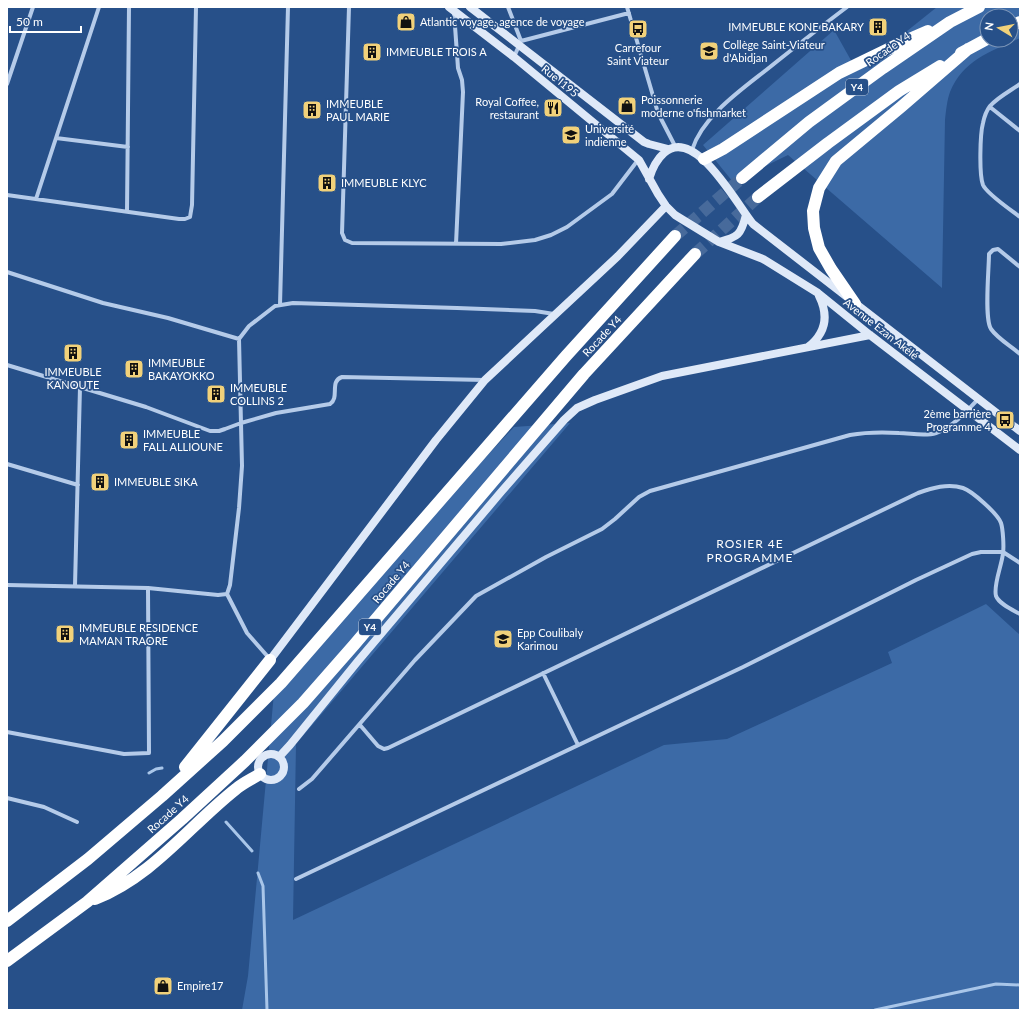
<svg xmlns="http://www.w3.org/2000/svg" width="1027" height="1017" font-family="Lato,sans-serif">
	<style>
		.green { fill: #3c6aa6; fill-rule: evenodd }
		.lines { fill: none; stroke-linecap: round; stroke-linejoin: round }
		.stream { stroke: #a9c6e9; stroke-width: 3 }
		.highway-tunnel { stroke: #476a9b; stroke-width: 12; stroke-dasharray: 12 6; stroke-linecap: butt }
		.street { stroke: #b5cbe9; stroke-width: 4 }
		.secondary { stroke: #dfe9f8; stroke-width: 8 }
		.highway { stroke: #fff; stroke-width: 12 }
		.labels { text-anchor: middle; stroke-width: 3.5; stroke-linejoin: round; paint-order: stroke }
		.shield { fill: #275089; stroke: #becadc; stroke-width: 1 }
		.shield-label { font-size: 10px; font-weight: bold; fill: #fff }
		.poi-label { font-size: 11px; fill: #fff; stroke: #275089; text-anchor: start }
		.street-label { font-size: 11px; fill: #fff; stroke: #275089 }
		.neighbourhood-label { font-size: 12px; letter-spacing: 1px; fill: #fff; stroke: #275089 }
	</style>
	<rect width="100%" height="100%" fill="#275089"/>
	<path class="green" d="M937 7H1020V38C990 52 964 59 950 92 947 100 946 111 945 120L942 288 788 155 733 182 703 145 834 30 857 71ZM987 16H1011V40H987Z
		M570 423 296 744 293 920 664 745 727 739 892 663 888 652 986 604 1020 635V1010H242L248 976 275 682 514 427Z"/>
	<g class="lines">
		<path class="stream" d="M149 773 156 769 162 768
			M226 822 252 851
			M258 873 263 886 267 1010
			M875 1010 996 984 1020 985"/>
		<path class="highway-tunnel" d="M675 236 742 178
			M695 254 758 197"/>
		<path class="street" d="M349 7 342 233 345 240 352 243 501 244 535 240 551 235 567 227 612 194 638 160
			M508 7 521 41 514 57
			M627 7 658 113 675 146
			M454 12 458 68 462 80 463 92 456 244
			M521 41 629 13
			M7 84 33 7
			M1020 84C1010 91 998 97 990 106 987 110 984 118 983 123 980 134 979 175 983 185 987 194 1011 210 1020 217
			M990 107 1020 131
			M56 138 128 147
			M692 150C703 114 747 86 775 63 799 44 823 25 847 7
			M7 195 179 219H185L190 217 192 205 196 7
			M36 199 99 7
			M127 212 129 7
			M1020 267 998 249 993 250 989 254C989 269 984 318 991 329 998 339 1011 346 1020 354
			M7 272 103 303 168 318 239 339
			M280 305 288 7
			M7 365 146 407 210 431H219L225 429 241 423 276 413 330 404C340 398 329 381 342 377L485 380
			M7 464 78 485
			M7 585 148 588 218 595 227 594 230 585 239 508 242 466 239 339 249 326 275 306 293 303 457 308 535 311 554 314
			M75 586 80 387
			M227 594 247 633 269 658
			M543 673 578 745
			M360 725 378 746 384 749 388 748 918 493C932 488 948 483 963 488 972 491 998 514 1001 523 1003 529 1004 547 1003 553 1002 565 993 585 996 596 999 604 1013 610 1020 614
			M7 732 124 754 149 753 148 588
			M299 789 312 779 415 660 476 596 546 557 602 529 615 519 639 497 650 491 850 435C867 432 882 432 899 433 910 433 925 437 936 433 953 427 967 411 979 398
			M7 798 44 807 77 822
			M296 879 743 667 916 580 972 554 981 552H1003L1020 563"/>
		<path class="secondary" d="M449 7 514 57 639 160 658 194 666 206 675 215 719 242 763 259 818 293 870 335 1020 450
			M470 7 644 142 649 144 668 149
			M649 179C652 169 656 160 664 153 695 125 737 205 753 224L1020 431
			M719 242C738 237 741 235 746 215
			M808 347C826 333 829 316 819 296
			M270 660 436 440 485 380 618 256 666 206
			M258 767a13 13 0 1 1 26 0a13 13 0 1 1-26 0Z
			M279 757 290 745 358 661 501 492 564 420 577 408 595 400 662 376 870 335"/>
		<path class="highway" d="M1011 26 1020 22
			M961 53 987 39
			M704 159 723 149 839 73 905 41 928 31
			M742 178 809 122 883 68 950 22 979 7
			M758 197 828 143 899 91 940 66
			M855 304 831 269 819 248 814 228 813 211 819 188 836 161 901 107 968 49
			M185 767 270 660
			M95 899C153 876 189 826 236 789 243 783 252 779 260 774
			M7 921 88 859 162 796 223 741 281 683 566 356 675 236
			M7 961 87 902 182 819 245 761 303 703 354 645 584 374 695 254"/>
	</g>
	<defs>
		<symbol id="shop-square" viewBox="-11 -11 22 22"><rect x="-9" y="-9" width="18" height="18" rx="4" fill="#f1d17a" stroke="#275089"/><path d="M-5-2.5h2.3a2.7 3.5 0 0 1 5.4 0H5L5.5 6h-11ZM-1.5-2.5h3a1.5 2.3 0 0 0-3 0Z" fill="#111"/></symbol>
		<symbol id="building-square" viewBox="-11 -11 22 22"><rect x="-9" y="-9" width="18" height="18" rx="4" fill="#f1d17a" stroke="#275089"/><path d="M-4-6H4V6H1V3H-1V6H-4ZM-2.5-4.3h1.7v1.8h-1.7ZM.8-4.3h1.7v1.8H.8ZM-2.5-1h1.7V.8h-1.7ZM.8-1h1.7V.8H.8Z" fill="#111"/></symbol>
		<symbol id="bus-square" viewBox="-11 -11 22 22"><rect x="-9" y="-9" width="18" height="18" rx="4" fill="#f1d17a" stroke="#275089"/><path d="M-5-6H5V4H4V6H2V4H-2V6H-4V4H-5ZM-3.5-4V0h7V-4ZM-3.5 1.2v1.5H-2V1.2ZM2 1.2v1.5H3.5V1.2Z" fill="#111"/></symbol>
		<symbol id="school-square" viewBox="-11 -11 22 22"><rect x="-9" y="-9" width="18" height="18" rx="4" fill="#f1d17a" stroke="#275089"/><path d="M0-5L7-2L0 1L-7-2ZM-4 1L0 2.5L4 1V4Q0 6-4 4Z" fill="#111"/></symbol>
		<symbol id="restaurant-square" viewBox="-11 -11 22 22"><rect x="-9" y="-9" width="18" height="18" rx="4" fill="#f1d17a" stroke="#275089"/><path d="M-5-6h1v4h1v-4h1v4h1v-4h1v5L-1.5 .5V6h-2V.5L-5-1ZM5-6V6H3V1.5H1.5Q1.5-4 5-6Z" fill="#111"/></symbol>
		<symbol id="university-square" viewBox="-11 -11 22 22"><rect x="-9" y="-9" width="18" height="18" rx="4" fill="#f1d17a" stroke="#275089"/><path d="M0-5L7-2L0 1L-7-2ZM-4 1L0 2.5L4 1V4Q0 6-4 4Z" fill="#111"/></symbol>
	</defs>
	<g fill-rule="evenodd">
		<use href="#shop-square" x="395" y="11" width="22" height="22"/>
		<use href="#building-square" x="867" y="16" width="22" height="22"/>
		<use href="#bus-square" x="627" y="18" width="22" height="22"/>
		<use href="#school-square" x="698" y="40" width="22" height="22"/>
		<use href="#building-square" x="361" y="41" width="22" height="22"/>
		<use href="#shop-square" x="616" y="95" width="22" height="22"/>
		<use href="#restaurant-square" x="542" y="97" width="22" height="22"/>
		<use href="#building-square" x="301" y="99" width="22" height="22"/>
		<use href="#university-square" x="560" y="124" width="22" height="22"/>
		<use href="#building-square" x="316" y="172" width="22" height="22"/>
		<use href="#building-square" x="62" y="342" width="22" height="22"/>
		<use href="#building-square" x="123" y="358" width="22" height="22"/>
		<use href="#building-square" x="205" y="383" width="22" height="22"/>
		<use href="#bus-square" x="994" y="409" width="22" height="22"/>
		<use href="#building-square" x="118" y="429" width="22" height="22"/>
		<use href="#building-square" x="89" y="471" width="22" height="22"/>
		<use href="#building-square" x="54" y="623" width="22" height="22"/>
		<use href="#school-square" x="492" y="628" width="22" height="22"/>
		<use href="#shop-square" x="152" y="975" width="22" height="22"/>
	</g>
	<g class="labels">
		<g class="shield">
			<rect x="846" y="79" width="22" height="16" rx="3"/>
			<rect x="359" y="619" width="22" height="16" rx="3"/>
		</g>
		<g class="shield-label">
			<text x="857" y="91">Y4</text>
			<text x="370" y="631">Y4</text>
		</g>
		<g class="poi-label">
			<text x="420" y="26">Atlantic voyage, agence de voyage</text>
			<text x="864" y="31" text-anchor="end">IMMEUBLE KONE BAKARY</text>
			<text x="723" y="49">Collège Saint-Viateur<tspan x="723" dy="13">d'Abidjan</tspan></text>
			<text x="638" y="52" text-anchor="middle">Carrefour<tspan x="638" dy="13">Saint Viateur</tspan></text>
			<text x="386" y="56">IMMEUBLE TROIS A</text>
			<text x="641" y="104">Poissonnerie<tspan x="641" dy="13">moderne o'fishmarket</tspan></text>
			<text x="539" y="106" text-anchor="end">Royal Coffee,<tspan x="539" dy="13">restaurant</tspan></text>
			<text x="326" y="108">IMMEUBLE<tspan x="326" dy="13">PAUL MARIE</tspan></text>
			<text x="585" y="133">Université<tspan x="585" dy="13">indienne</tspan></text>
			<text x="341" y="187">IMMEUBLE KLYC</text>
			<text x="148" y="367">IMMEUBLE<tspan x="148" dy="13">BAKAYOKKO</tspan></text>
			<text x="73" y="376" text-anchor="middle">IMMEUBLE<tspan x="73" dy="13">KANOUTE</tspan></text>
			<text x="230" y="392">IMMEUBLE<tspan x="230" dy="13">COLLINS 2</tspan></text>
			<text x="991" y="418" text-anchor="end">2ème barrière<tspan x="991" dy="13">Programme 4</tspan></text>
			<text x="143" y="438">IMMEUBLE<tspan x="143" dy="13">FALL ALLIOUNE</tspan></text>
			<text x="114" y="486">IMMEUBLE SIKA</text>
			<text x="79" y="632">IMMEUBLE RESIDENCE<tspan x="79" dy="13">MAMAN TRAORE</tspan></text>
			<text x="517" y="637">Epp Coulibaly<tspan x="517" dy="13">Karimou</tspan></text>
			<text x="177" y="990">Empire17</text>
		</g>
		<g class="street-label">
			<text transform="translate(888 49) rotate(-35)" y="4">Rocade Y4</text>
			<text transform="translate(560 81) rotate(39)" y="4">Rue I195</text>
			<text transform="translate(881 329) rotate(38)" y="4">Avenue Ezan Akélé</text>
			<text transform="translate(602 336) rotate(-47)" y="4">Rocade Y4</text>
			<text transform="translate(391 582) rotate(-50)" y="4">Rocade Y4</text>
			<text transform="translate(168 814) rotate(-42)" y="4">Rocade Y4</text>
		</g>
		<g class="neighbourhood-label">
			<text x="750" y="548">ROSIER 4E<tspan x="750" dy="14">PROGRAMME</tspan></text>
		</g>
	</g>
	<rect width="1027" height="1017" fill="none" stroke="#ffffff" stroke-width="16"/>
	<g transform="translate(999 28) rotate(280)"><circle r="19" fill="#275089" stroke="#7d96b8"/>
	<path d="M0-3L7 15L0 10L-7 15Z" fill="#f1d17a"/>
	<text y="-6" font-size="11" font-weight="bold" text-anchor="middle" fill="#ffffff">N</text>
	</g>
	<path d="M10 26v6h71v-6" fill="none" stroke="#ffffff" stroke-width="2"/>
	<text x="16" y="26" font-size="12" fill="#ffffff" stroke="#275089" stroke-width="3" paint-order="stroke">50 m</text>
</svg>
